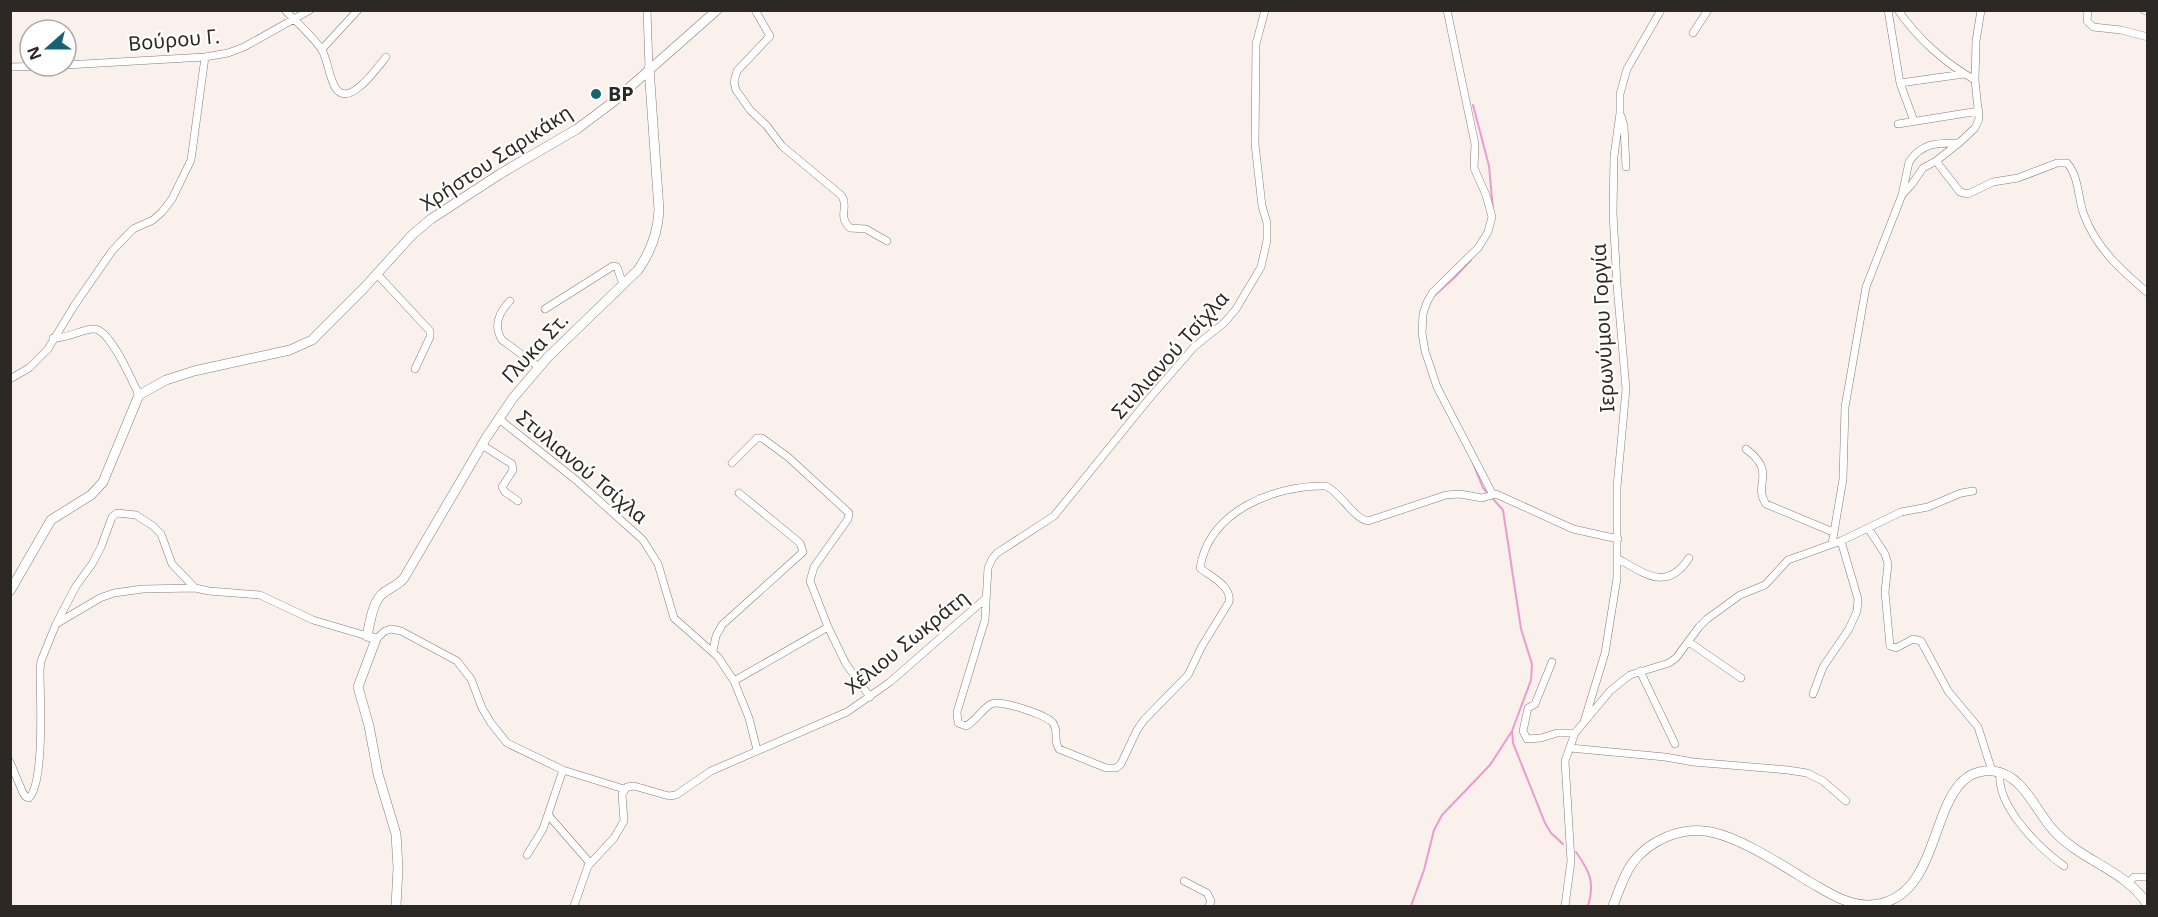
<svg xmlns="http://www.w3.org/2000/svg" width="2158" height="917" font-family="'Noto Sans',sans-serif">
	<style>
		.lines { fill: none; stroke-linecap: round; stroke-linejoin: round }
		.stream { stroke: #ea9bd0; stroke-width: 2 }
		.street-casing { stroke: #857d79; stroke-width: 8 }
		.secondary-casing { stroke: #857d79; stroke-width: 10 }
		.street { stroke: #fff; stroke-width: 7 }
		.secondary { stroke: #fff; stroke-width: 9 }
		.poi-dot { fill: #186170; stroke: #fff; stroke-width: 2 }
		.labels { text-anchor: middle; stroke-width: 4.5; stroke-linejoin: round; paint-order: stroke }
		.street-label { font-size: 20px; fill: #2b2826; stroke: #fff }
		.poi-label { font-size: 20px; font-weight: bold; fill: #2b2826; stroke: #fff; text-anchor: start }
	</style>
	<rect width="100%" height="100%" fill="#faf1ed"/>
	<g class="lines">
		<path class="stream" d="M1473 105 1489 166 1493 210
			M1434 296 1455 277 1471 260
			M1473 463 1483 488 1503 510 1521 629 1532 664 1531 680 1512 731 1513 743 1545 823 1551 833 1563 844
			M1576 852C1590 872 1595 882 1588 906
			M1411 906 1424 870 1434 830 1442 815 1490 765 1512 731"/>
		<defs>
			<path id="street" d="M285 10C296 22 316 39 323 52 328 63 329 76 335 87 348 110 377 68 386 57
				M647 10 649 68
				M755 10 770 36 737 71 734 82 736 90 750 110 767 126 782 146 842 196C849 209 837 215 850 228L866 229 887 241
				M1265 10 1256 44 1255 144 1262 206 1267 223V240L1261 267 1236 309 1224 323 1194 347 1148 400 1054 516 997 553 992 559 988 568 985 620 957 712 958 723 966 726C976 721 981 710 991 704 999 699 1047 715 1053 723 1059 731 1053 741 1059 749L1106 768H1116L1121 764 1137 730 1144 720 1188 675 1202 646 1229 602C1232 586 1211 577 1200 568 1209 511 1274 485 1326 486 1342 494 1353 518 1368 521L1446 495 1460 494 1482 498 1496 494 1573 529 1618 539
				M1447 10 1475 144 1474 168 1486 195 1492 217 1488 232 1478 248 1433 292 1427 302 1423 314 1422 333 1425 351 1437 387 1492 493
				M1888 10 1900 83 1914 121
				M1898 10C1917 38 1946 64 1975 80
				M2088 10 2087 21 2093 27 2121 30 2148 37
				M2144 10 2148 11
				M1693 33 1708 10
				M322 49 358 10
				M66 65 205 57 228 53 244 47 310 10
				M10 67 48 66
				M1900 83 1964 74
				M1621 116 1624 126 1626 167
				M1898 124 1979 111
				M1936 161 1960 192 1968 194 1993 182 2018 178 2057 163H2067C2079 176 2078 199 2084 215 2097 249 2121 270 2148 293
				M1902 195 1912 184 1923 168 1936 161 1959 143
				M377 274 430 331V337L415 369
				M510 301C499 312 493 326 502 340L539 367
				M545 309 613 266 617 267 623 284
				M53 338C68 339 83 328 95 329 111 331 132 381 139 395
				M10 379 29 368 48 349 74 306 112 251 133 229 153 220 162 212 172 199 191 160 205 57
				M499 419 576 480 643 540 658 564 674 618 718 657 734 681 749 718 757 750
				M482 445 512 464 513 470 502 487 505 492 518 501
				M1746 449C1778 473 1752 484 1766 504L1833 532
				M732 463 757 438H762L788 457 849 513 848 519 814 567 810 581 828 627 846 664 870 697
				M1868 528 1885 554 1888 564 1885 592 1890 646 1896 648 1913 639 1921 641 1948 691 1978 727 1992 771
				M1832 544 1843 479 1845 407 1866 287 1902 195 1909 162C1922 142 1938 143 1959 143L1975 128 1979 119 1975 80 1976 41 1981 10
				M1617 558C1645 574 1667 592 1689 558
				M56 624 76 586 92 564 101 547 112 517 117 513 136 515 153 526 161 534 172 564 195 588
				M376 639 385 631 391 629 401 631 457 661 471 679 482 708 491 723 507 743 563 770 624 789
				M1689 642 1741 678
				M713 651 716 636 722 625 803 552 800 543 739 493
				M1552 662 1535 704 1528 708 1523 731 1527 739 1541 738 1557 733H1575
				M1640 671 1675 744
				M734 681 828 627
				M1813 694 1823 667 1849 629 1857 611 1858 599 1841 541
				M1584 722 1605 653 1617 578V487L1626 389 1617 285 1613 213 1614 156 1620 113V94L1627 69 1661 10
				M1570 748 1665 757 1693 762 1788 770 1807 773 1823 781 1846 801
				M10 762 23 793 26 797 29 798C45 782 40 695 40 670L41 661 56 624 100 598 114 593 143 589 195 588 209 591 260 595 313 620 367 636
				M2000 773C1996 806 2040 849 2064 866
				M549 816 590 863
				M527 855 543 829 563 770
				M1184 881 1207 893 1211 901 1209 906
				M2128 883 2134 877H2148
				M574 906 588 866 614 838 624 821 622 794 627 787 634 786 669 796 676 795 711 771 847 712 890 682 985 599
				M1565 906 1571 861 1565 761 1575 733 1610 691 1630 675 1669 663 1676 658 1699 627 1707 619 1740 595 1765 585 1788 560 1841 541 1901 512 1928 507 1961 493 1973 491"/>
			<path id="secondary" d="M10 591 51 520 91 495 103 482 139 395 166 380 194 371 290 350 312 340 364 288 412 235 431 219 500 174 577 129 613 102 717 10
				M396 906 398 868 396 834 378 774 369 726 358 687 376 639 367 636C370 623 372 605 381 595 388 588 398 586 404 578L486 438 513 398 548 357 638 270C650 253 658 231 659 210L649 68
				M1613 906C1618 893 1623 877 1631 865 1648 840 1682 826 1711 832 1741 838 1782 865 1808 881 1826 891 1844 904 1866 905 1951 906 1923 765 1993 771 2024 774 2036 813 2056 833 2084 862 2125 870 2148 905"/>
		</defs>
		<use href="#street" class="street-casing"/>
		<use href="#secondary" class="secondary-casing"/>
		<use href="#street" class="street"/>
		<use href="#secondary" class="secondary"/>
	</g>
	<circle class="poi-dot" cx="596" cy="94" r="6"/>
	<g class="labels">
		<g class="street-label">
			<text transform="translate(174 40) rotate(-5)" y="7">Βούρου Γ.</text>
			<text transform="translate(496 158) rotate(-33)" y="7">Χρήστου Σαρικάκη</text>
			<text transform="translate(1603 328) rotate(-93)" y="7">Ιερωνύμου Γοργία</text>
			<text transform="translate(535 348) rotate(-47)" y="7">Γλυκα Στ.</text>
			<text transform="translate(1170 355) rotate(-48)" y="7">Στυλιανού Τσίχλα</text>
			<text transform="translate(582 467) rotate(40)" y="7">Στυλιανού Τσίχλα</text>
			<text transform="translate(907 642) rotate(-39)" y="7">Χέλιου Σωκράτη</text>
		</g>
		<g class="poi-label">
			<text x="608" y="101">BP</text>
		</g>
	</g>
	<rect width="2158" height="917" fill="none" stroke="#2b2826" stroke-width="24"/>
	<g transform="translate(48 48) rotate(249)"><circle r="28" fill="#ffffff" stroke="#aaa9a8" stroke-width="1.5"/>
	<path d="M0-4.5L10 22L0 15L-10 22Z" fill="#186170"/>
	<text y="-9" font-size="16" font-weight="bold" text-anchor="middle" fill="#2b2826">N</text>
	</g>
</svg>
